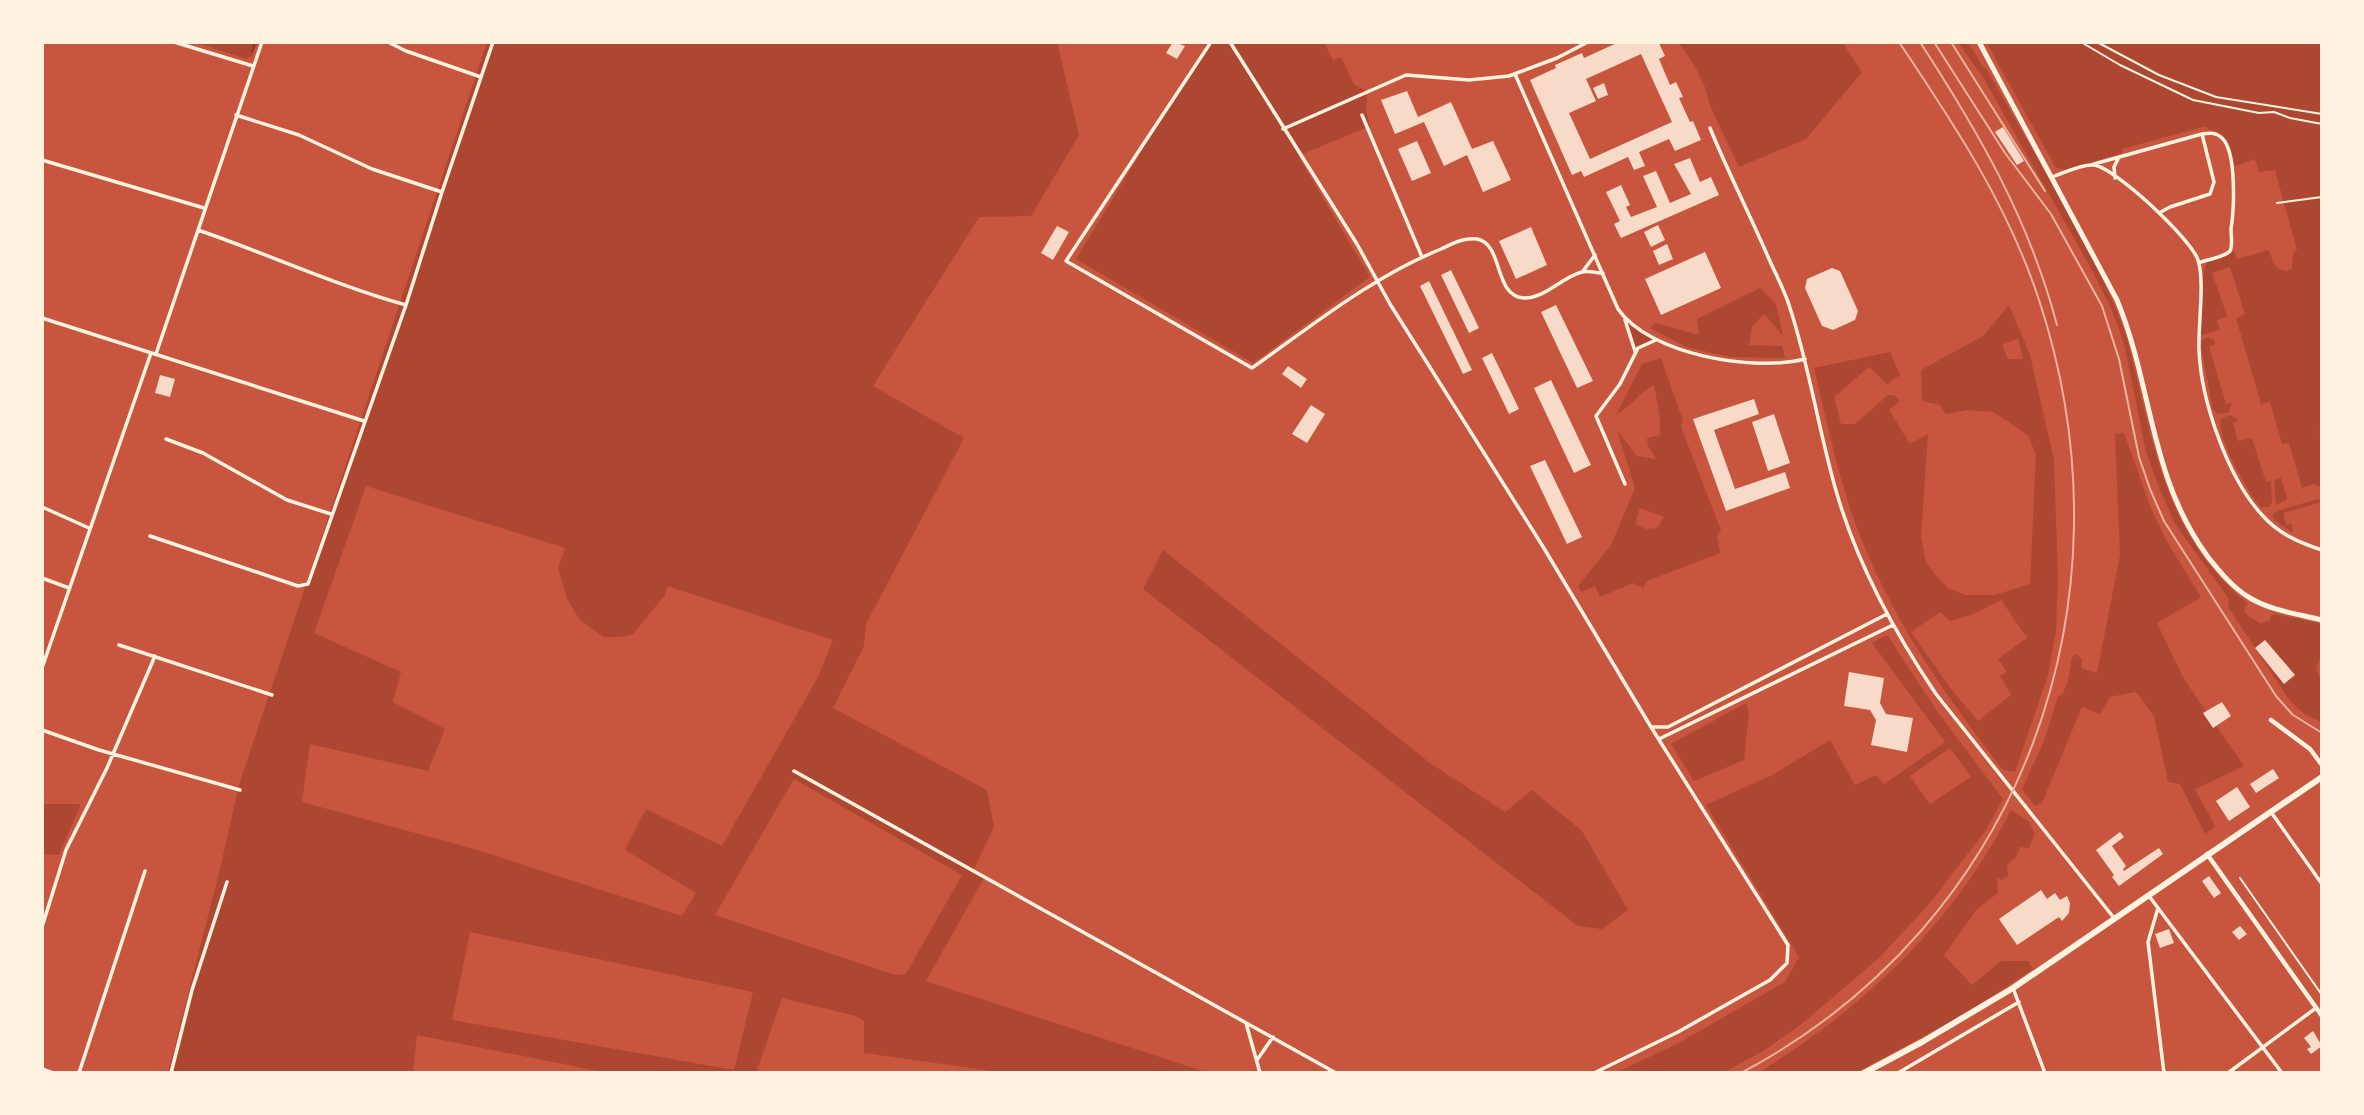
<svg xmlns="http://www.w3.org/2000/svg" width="2364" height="1115" font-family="Lato,sans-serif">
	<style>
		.green { fill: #ae4732; fill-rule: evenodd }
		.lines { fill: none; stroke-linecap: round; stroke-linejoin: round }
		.stream { stroke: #8f3625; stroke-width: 2 }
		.building { fill: #f7dbc8; fill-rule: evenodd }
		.path { stroke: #fff3e0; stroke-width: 2 }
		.service { stroke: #fff3e0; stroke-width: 2 }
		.minor { stroke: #fff3e0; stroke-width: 3.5 }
		.tertiary { stroke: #fff3e0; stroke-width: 4.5 }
		.secondary { stroke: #fff3e0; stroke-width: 5 }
		.primary { stroke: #fff3e0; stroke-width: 6 }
		.tram { stroke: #e9b49f; stroke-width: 2 }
		.rail { stroke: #e9b49f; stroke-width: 2 }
	</style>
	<rect width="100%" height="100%" fill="#c8553d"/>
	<path class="green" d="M195 42H258L252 56 246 59Z
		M487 42H1057L1079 135 1031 216 979 217 873 386 964 438 866 624 864 646 833 708 987 790 994 827 973 871 984 878 926 981 1209 1073H1006L864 1053V1021L856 1016 782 998 756 1073H608L417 1035 413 1073H168L220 869 239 785ZM366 486 565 548 558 568 567 599 580 620 604 637H622L633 634 665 595 667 586 833 640 818 677 722 846 646 809 625 850 696 893 682 916 474 849 302 802 310 744 428 771 445 729 393 702 401 672 314 633ZM794 779 962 875 907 972 904 975 892 974 715 915ZM470 932 753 992 734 1070 452 1020Z
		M1208 42H1324L1333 60 1341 57 1354 84 1367 92 1366 111 1370 126 1298 156 1370 277 1253 363 1076 259Z
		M1678 42H1842L1862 72 1806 139 1739 167 1710 106 1705 87 1693 63Z
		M1958 42H1968L1982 65 1989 73C2033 153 2085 232 2119 317 2131 345 2135 375 2143 404 2161 482 2183 550 2247 603L2244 611 2248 616 2260 623 2270 621 2271 616 2275 614 2322 624V654L2316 669 2322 683V723L2303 713 2290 701 2228 607 2229 599 2175 524 2160 490 2146 452 2124 343 2111 308 2088 263 1984 79Z
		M1986 42H2322V430L2319 431 2322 441V487L2314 484 2302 488 2289 443 2282 444 2270 402 2261 404 2236 318 2245 314 2230 267 2212 273 2227 316 2217 320 2220 330 2201 335C2201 323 2200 268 2208 262 2214 257 2226 254 2234 251L2237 259 2269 250C2272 260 2275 271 2287 271L2292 268 2293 253 2297 250 2275 170 2259 172 2255 159 2235 166C2231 149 2228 132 2208 129L2206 126 2122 149 2123 153 2067 170 2056 168Z
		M1760 288 1776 304 1783 336 1764 314 1752 326 1749 345 1782 346 1785 358 1730 357 1686 347 1650 328 1655 323 1699 335 1697 319Z
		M2009 305 2030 355 2054 460 2058 577 2056 631 2048 675 2015 772 2003 770C1945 695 1891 618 1857 528 1838 477 1827 421 1814 368L1890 352 1900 375 1887 384 1869 367 1834 397 1841 424H1855L1888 395H1894L1900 401 1889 410 1910 444 1928 434 1921 537 1926 562 1935 575 1948 588 1966 595H1995L2030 584 2036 455 2028 435 1993 412 1967 410 1946 414 1940 405 1922 401 1921 370 1983 336ZM2018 338 2023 359H2008L2002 345ZM2001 600 2027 638 1998 659 2007 672 2000 676 2011 695 1978 721 1951 689 1911 632 1940 612 1950 621 1971 615Z
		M1625 320 1641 332 1658 340 1635 351Z
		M2207 337 2215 341V344L2209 347 2226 404 2232 403 2228 413 2218 414 2213 409 2201 347 2202 340Z
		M1661 358 1683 421 1681 427 1721 530 1717 536 1720 553 1647 581 1643 588 1633 583 1600 597 1595 586 1581 592 1578 586 1611 545 1635 488 1617 430 1637 456 1656 459 1648 446 1647 438 1660 435V418L1654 385C1639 393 1631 406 1616 415L1642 364ZM1640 508 1664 517 1657 528 1646 529 1635 524Z
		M2229 415 2237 418 2238 421 2233 423 2238 441 2252 438 2266 482 2271 481 2272 502 2269 507H2260C2248 490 2216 439 2221 419Z
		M2124 433 2150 506 2166 540 2201 597 2157 623 2184 679 2244 766 2195 789 2215 826 2205 834 2180 784 2168 782 2154 716 2136 692 2110 697 2100 714 2082 707 2042 803 2035 806 2022 789 2044 741 2058 696 2062 695 2068 681 2072 657 2075 654 2082 659 2081 668 2097 673 2120 555 2115 434Z
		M2281 478 2287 499 2276 505 2274 480Z
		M2318 499 2322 502 2283 513 2286 525 2292 524 2293 533 2273 519V514L2277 511Z
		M1163 550 1430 763 1505 812 1532 790 1582 831 1628 910 1602 929 1578 926 1143 589Z
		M1887 635 1937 711 2003 799 1986 830 1930 903 1878 959 1799 1026 1763 1051 1723 1073H1615L1677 1044 1785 982 1799 957 1706 805 1772 775 1830 740 1855 785 1876 775 1884 784 1945 742 1872 643ZM1950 748 1971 777 1930 804 1910 776Z
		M1746 703 1749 713 1744 760 1694 781 1671 744Z
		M42 804H81L59 855 42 854Z
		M2011 810 2028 821 2035 833 2029 848 2020 847 2016 857 2007 865 2008 876 2001 880 1997 876 1998 893 1977 909 1944 955 1972 985 2001 961H2028L2033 969 1964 1015 1855 1073H1758C1864 1008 1954 923 2011 810Z"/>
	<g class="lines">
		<path class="stream" d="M252 52 255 42"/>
	</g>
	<path class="building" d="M1173 42 1185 46 1177 59 1166 53Z
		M1619 42 1659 43 1665 56 1659 59 1670 85 1676 82 1683 97 1679 98 1690 122 1693 121 1701 140 1675 151 1669 139 1639 152 1645 166 1634 170 1628 157 1584 177 1581 171 1572 175 1530 80 1556 68 1555 65 1582 53 1584 58ZM1641 54 1672 122 1590 159 1569 113 1596 101 1586 79Z
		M1604 83 1608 95 1598 99 1593 88Z
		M1407 91 1418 117 1451 102 1472 149 1493 141 1511 180 1483 192 1467 155 1444 166 1424 122 1395 134 1381 100Z
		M2003 127 2024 161 2017 165 1995 132Z
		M1417 141 1431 173 1412 181 1398 149Z
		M1690 158 1700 182 1711 177 1719 195 1621 238 1614 224 1620 221 1606 192 1621 185 1630 205 1626 207 1631 217 1657 207 1643 176 1656 171 1670 203 1691 194 1674 164Z
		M1658 225 1665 240 1651 247 1644 232Z
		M1057 226 1069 232 1053 260 1041 253Z
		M1531 227 1547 265 1516 279 1499 241Z
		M1667 244 1673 259 1659 265 1653 251Z
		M1705 252 1721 288 1661 315 1645 279Z
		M1832 268 1840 271 1858 311 1855 320 1833 330 1822 326 1805 288 1807 279Z
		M1451 270 1479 328 1469 333 1441 275Z
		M1429 281 1472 370 1463 374 1420 286Z
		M1556 305 1593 381 1577 388 1541 312Z
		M1492 353 1519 409 1509 414 1482 358Z
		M1288 366 1307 379 1301 388 1282 374Z
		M160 375 175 379 170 397 155 393Z
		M1551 380 1591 465 1574 473 1534 388Z
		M1754 399 1759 414 1714 430 1735 489 1785 472 1790 488 1726 511 1693 419Z
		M1311 405 1325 414 1307 443 1292 434Z
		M1774 414 1790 463 1768 471 1752 422Z
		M1545 460 1582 537 1567 544 1530 466Z
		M2265 640 2295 675 2284 684 2255 648Z
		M1849 672 1884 678 1880 703 1886 714 1913 718 1907 752 1871 745 1876 720 1870 710 1844 706Z
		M2222 702 2231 716 2213 728 2203 713Z
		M2273 769 2279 778 2256 793 2250 784Z
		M2237 787 2250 807 2229 821 2216 801Z
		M2120 832 2124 837 2112 846 2126 866 2123 869 2124 871 2159 848 2163 854 2119 886 2112 877 2114 875 2096 850Z
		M2209 876 2221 893 2214 898 2202 881Z
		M2041 890 2047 899 2055 893 2060 900 2067 896 2070 903 2069 913 2062 921 2059 917 2017 945 1999 919Z
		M2240 926 2247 934 2239 940 2232 932Z
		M2169 929 2174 943 2160 948 2155 934Z
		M2313 1031 2322 1046 2311 1054 2307 1049 2311 1047 2304 1038Z"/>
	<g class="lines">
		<path class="path" d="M2081 42 2120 65 2193 100 2259 113 2274 112 2290 118 2322 124
			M2097 42 2159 75 2216 97 2322 114
			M2277 203 2322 197"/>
		<path class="service" d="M2240 878 2322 995"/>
		<path class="minor" d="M174 42 253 66
			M388 42 406 51 481 77
			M1211 42 1066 261 1252 368C1313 325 1372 277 1441 249 1452 244 1464 237 1477 239 1504 244 1493 296 1524 298 1544 299 1562 277 1582 272 1588 270 1596 273 1603 273
			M1230 42 1357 244 1390 304 1542 545 1651 727 1788 945 1787 963 1770 980 1678 1032 1594 1073
			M1515 74 1618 309C1650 355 1753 372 1805 359
			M236 115 299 135 372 169 442 192
			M1362 115 1422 257
			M1710 128C1728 172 1750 215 1769 259 1776 275 1785 291 1790 308 1810 369 1819 433 1837 494 1858 566 1895 633 1936 694L2114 918
			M1283 129 1406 75 1469 80 1509 76 1557 58 1588 42
			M42 160 204 208
			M2094 164 2202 134C2209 133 2216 132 2222 138 2237 152 2234 210 2231 229 2231 236 2233 245 2230 251 2224 258 2207 259 2199 263
			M2052 177C2064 173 2081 164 2093 165 2114 166 2191 239 2198 260 2205 282 2198 324 2199 350 2201 401 2228 479 2263 516 2279 534 2300 543 2322 550
			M2115 178 2114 167 2118 159
			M2159 213 2170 207 2210 194 2214 182 2202 134
			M198 230C268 254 335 285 406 305
			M1583 271 1595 255
			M42 318 364 421
			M1625 320 1635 351
			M156 354 262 42
			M166 439 203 453 287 500 331 514
			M1625 484 1596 416 1620 384 1638 348 1656 340
			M42 507 89 528
			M150 536 298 586 308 584 406 305 442 192 493 42
			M42 578 69 588
			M119 645 272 695
			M42 668 151 353
			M1651 727H1668L1887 614
			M42 730 99 750 240 790
			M1659 739 1893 625
			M794 771 1336 1073
			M2271 812 2322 884
			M2149 896 2282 1073
			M2158 908 2148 942 2164 1073
			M42 927 66 850 107 768 155 656
			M2013 988 2045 1073
			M1246 1023 1260 1073
			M1257 1060 1273 1037
			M42 1069 53 1073
			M79 1073 145 871
			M171 1073 192 990 227 882
			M1898 1073 2019 1002
			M2228 1073 2316 1008"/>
		<path class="tertiary" d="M2271 720 2310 749 2322 765
			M2207 854 2322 1016"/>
		<path class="secondary" d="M1979 42 2117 300C2153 387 2149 477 2208 557 2220 572 2233 588 2250 598 2272 611 2298 614 2322 620"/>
		<path class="primary" d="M1864 1073 1922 1042 2013 988 2322 777"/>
		<path class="tram" d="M1934 42 2005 153 2051 214 2102 306 2119 359 2139 457 2150 489 2164 521 2276 696 2293 715 2322 733
			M1951 42 2045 191"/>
		<path class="rail" d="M1920 42C1979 133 2029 219 2057 325
			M1741 1073C2024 923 2138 599 2039 300 2008 205 1954 124 1899 42"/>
	</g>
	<rect width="2364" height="1115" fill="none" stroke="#fff3e0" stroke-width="88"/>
</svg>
